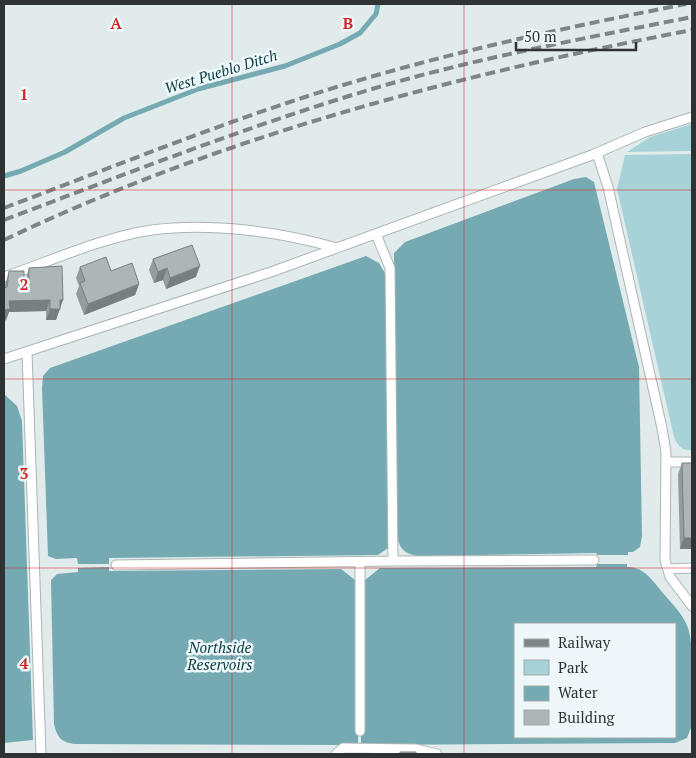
<svg xmlns="http://www.w3.org/2000/svg" width="696" height="758" font-family="'PT Serif',serif">
	<style>
		.green { fill: #a6d2d8 }
		.water { fill: #75aab2; fill-rule: evenodd }
		.lines { fill: none; stroke-linecap: round; stroke-linejoin: round }
		.stream { stroke: #75aab2; stroke-width: 5 }
		.service-casing { stroke: #abb5b6; stroke-width: 11 }
		.service { stroke: #fff; stroke-width: 9 }
		.rail { stroke: #7e8585; stroke-width: 4; stroke-dasharray: 10 5; stroke-linecap: butt }
		.wall { fill: #949d9d }
		.shaded-wall { fill: #787f80 }
		.building { fill: #acb6b7; stroke: #787f80 }
		.grid { fill: none; stroke: #d62828; stroke-width: 1; stroke-opacity: 0.55 }
		.labels { text-anchor: middle; stroke-width: 5; stroke-linejoin: round; paint-order: stroke }
		.water-label { font-size: 15px; font-style: italic; fill: #0e4046; stroke: #eef8fa }
		.grid-label { font-size: 16px; text-anchor: middle; font-weight: bold; fill: #d62828; stroke: #eef8fa; stroke-width: 5; stroke-linejoin: round; paint-order: stroke }
	</style>
	<rect width="100%" height="100%" fill="#e1ebec"/>
	<path class="green" d="M692 124V151L627 152 650 137Z
		M692 154V450C682 451 678 446 674 437L617 189 625 155Z"/>
	<path class="water" d="M586 177 594 182 639 367 642 536 640 547 633 552H628V555H597L596 553 419 556C405 554 400 550 397 536L394 253 405 242 574 179Z
		M366 256 379 263 386 275 388 548 378 555 109 558V564H78L77 558 56 559 48 556 42 388 43 376 50 368Z
		M4 394 17 406 22 421 33 740 4 743Z
		M597 564H627V567C642 567 650 577 658 587 668 600 683 613 688 628 695 648 692 702 692 725L687 738 675 743 361 745V736L365 733V580L380 568 596 567ZM515 624H675V737H515Z
		M109 567V571L341 569 355 580 356 733 358 735V745L74 744C61 742 57 737 54 724L51 580 57 574 78 572V568Z"/>
	<g class="lines">
		<path class="stream" d="M4 176 21 171 65 152 124 118 198 89 285 66 340 44 360 33 376 14 378 4"/>
		<defs>
			<path id="service" d="M597 153 608 187 662 428 666 452 665 560 670 577 692 606
				M376 234 390 268 393 561 594 560
				M4 277C51 261 103 237 152 230 211 222 281 232 337 248
				M27 352 41 754
				M4 359 271 272 592 155 645 132 692 117
				M666 462H692
				M360 562V731
				M116 565 393 561
				M668 569 692 568
				M336 754 343 748 416 749 437 754"/>
		</defs>
		<use href="#service" class="service-casing"/>
		<use href="#service" class="service"/>
		<path class="rail" d="M4 208C105 170 206 129 308 96 432 56 558 29 686 4
			M4 220C131 172 258 122 389 84 488 56 591 37 692 17
			M4 240C222 136 456 75 692 30"/>
	</g>
	<path class="wall" d="M153 259 196 277 166 289 163 280 154 283 149 270Z
		M80 267 111 271 139 284 135 295 84 315 76 294 79 286 76 278Z
		M29 268 60 307 56 320H46V311L9 312 6 320 4 321V288L9 271 25 281Z
		M682 463H692V549H680L678 474Z"/>
	<path class="shaded-wall" d="M200 266 196 277 166 289 170 278Z
		M167 268 163 280 154 283 158 272Z
		M139 284 135 295 84 315 88 304Z
		M50 300 46 311 9 312 6 320 4 321V310L9 301Z
		M60 300H63L56 320H46L50 309Z
		M684 538H692V549H680Z"/>
	<path class="building" d="M192 245 200 266 170 278 167 268 158 272 153 259Z
		M106 257 111 271 132 263 139 284 88 304 80 283 85 281 80 267Z
		M62 266 63 300H60V309H50V300L9 301 10 309 4 310V288L7 287 9 271H24V281H29V268Z
		M682 463H692V538H684Z
		M400 752H416V754H400Z"/>
	<path class="grid" d="M232 4V754M464 4V754M4 190H692M4 379H692M4 568H692"/>
	<g class="labels">
		<g class="water-label">
			<text transform="translate(221 72) rotate(-17)" y="5">West Pueblo Ditch</text>
			<text x="220" y="653">Northside<tspan x="220" dy="17">Reservoirs</tspan></text>
		</g>
	</g>
	<g class="grid-label">
		<text x="116" y="29">A</text>
		<text x="348" y="29">B</text>
		<text x="24" y="100">1</text>
		<text x="24" y="290">2</text>
		<text x="24" y="479">3</text>
		<text x="24" y="669">4</text>
	</g>
	<rect width="696" height="758" fill="none" stroke="#2e3232" stroke-width="10"/>
	<rect x="514" y="623" width="162" height="115" fill="#eef8fa" stroke="#a1a9aa"/>
	<rect x="524" y="639" width="25" height="8" fill="#7e8585" stroke="#a1a9aa"/>
	<text x="558" y="648" font-size="15" fill="#2e3232">Railway</text>
	<rect x="524" y="660" width="25" height="15" fill="#a6d2d8" stroke="#a1a9aa"/>
	<text x="558" y="673" font-size="15" fill="#2e3232">Park</text>
	<rect x="524" y="686" width="25" height="15" fill="#75aab2" stroke="#a1a9aa"/>
	<text x="558" y="698" font-size="15" fill="#2e3232">Water</text>
	<rect x="524" y="710" width="25" height="15" fill="#acb6b7" stroke="#a1a9aa"/>
	<text x="558" y="723" font-size="15" fill="#2e3232">Building</text>
	<path d="M516 42v8h120v-8" fill="none" stroke="#2e3232" stroke-width="2.5"/>
	<text x="524" y="42" font-size="15" fill="#2e3232" stroke="#eef8fa" stroke-width="4" paint-order="stroke">50 m</text>
</svg>
